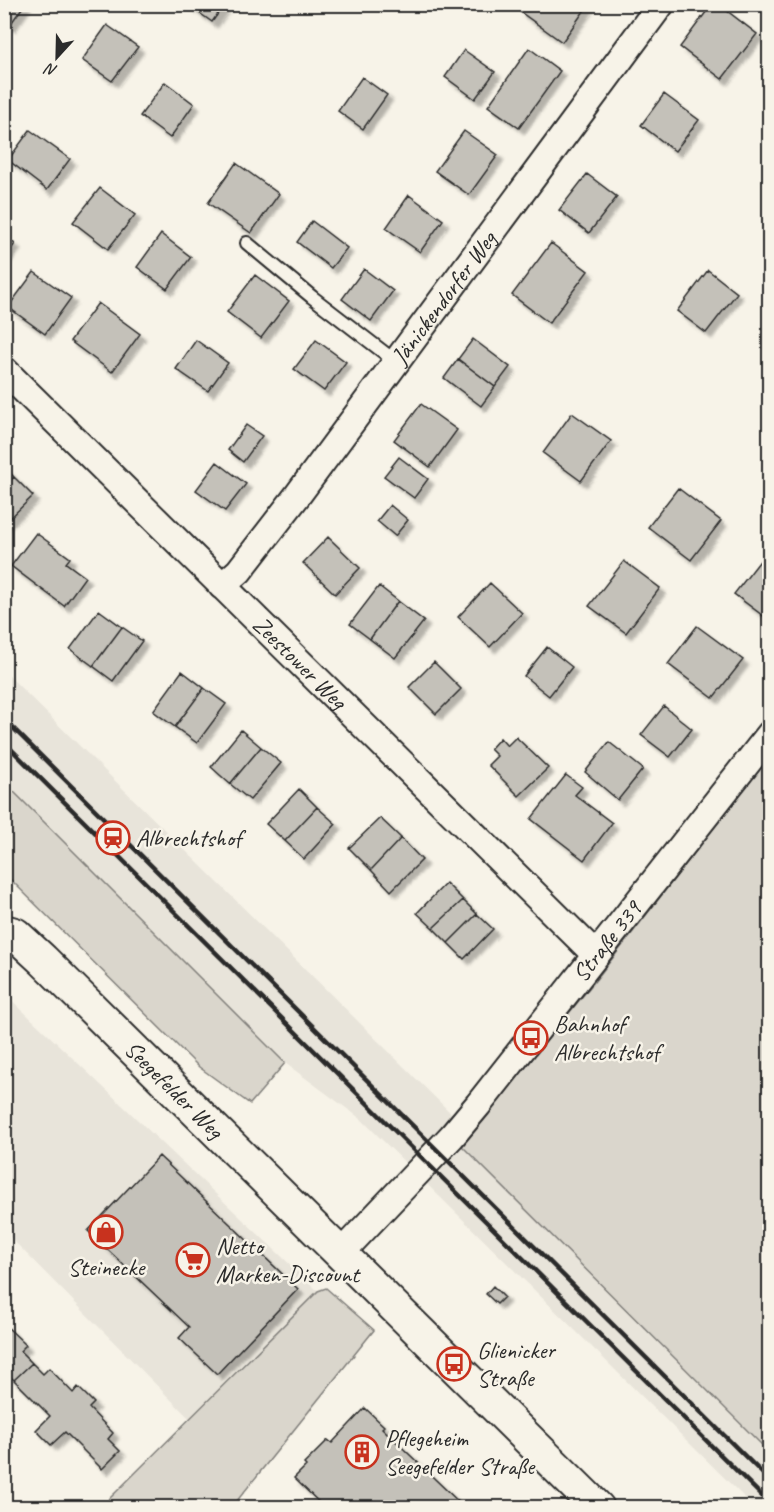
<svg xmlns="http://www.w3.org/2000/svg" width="774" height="1512" font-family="Caveat,sans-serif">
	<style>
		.built { fill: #e8e4da }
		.green { fill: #dad6cc; stroke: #82807c; stroke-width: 1.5 }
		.building { fill: #c4c1b9; stroke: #2b2b2b; stroke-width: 1.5; filter: url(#shadow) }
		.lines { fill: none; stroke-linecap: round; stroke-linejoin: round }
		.service-casing { stroke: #2b2b2b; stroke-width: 16 }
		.minor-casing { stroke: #2b2b2b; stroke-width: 30 }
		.tertiary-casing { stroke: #2b2b2b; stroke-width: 36 }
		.service { stroke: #f7f3e8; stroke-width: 12 }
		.minor { stroke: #f7f3e8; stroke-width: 26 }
		.tertiary { stroke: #f7f3e8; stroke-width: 32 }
		.rail { stroke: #2b2b2b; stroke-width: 4.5 }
		.labels { text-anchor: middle; stroke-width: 5; stroke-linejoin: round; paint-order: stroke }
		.street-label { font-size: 24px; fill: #2b2b2b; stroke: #f7f3e8 }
		.poi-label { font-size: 24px; fill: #2b2b2b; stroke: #f7f3e8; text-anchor: start }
	</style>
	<defs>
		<filter id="shadow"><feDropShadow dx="5.5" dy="5.5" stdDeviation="1.5" flood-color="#0004"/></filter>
	</defs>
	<rect width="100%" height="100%" fill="#f7f3e8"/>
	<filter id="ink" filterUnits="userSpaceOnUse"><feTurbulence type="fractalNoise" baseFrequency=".0167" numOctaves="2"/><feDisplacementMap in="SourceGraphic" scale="12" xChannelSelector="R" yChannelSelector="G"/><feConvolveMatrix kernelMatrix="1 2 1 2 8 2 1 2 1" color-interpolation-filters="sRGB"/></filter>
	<g filter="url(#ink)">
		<path class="built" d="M4 671 472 1134 462 1146 769 1452V1507H754L361 1119 285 1063 5 783Z
			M4 993 318 1291 190 1419 5 1232Z"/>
		<path class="green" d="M769 757V1452L462 1146 598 977Z
			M5 783 285 1063 250 1104 199 1067 5 874Z
			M326 1288 374 1330 232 1507H101L318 1291Z"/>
		<path class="building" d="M4 4H25L9 26 4 23Z
			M187 4H225L212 22Z
			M524 4H589L562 42 519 11Z
			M712 4H718L757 34 722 79 680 47Z
			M107 25 138 47 112 81 82 60Z
			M529 48 560 71 519 128 488 106Z
			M464 50 495 72 475 99 445 77Z
			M362 77 387 95 363 129 338 111Z
			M165 82 194 104 170 138 140 116Z
			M664 94 699 120 675 151 641 125Z
			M30 130 70 159 47 190 8 160Z
			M464 131 498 155 469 195 435 171Z
			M236 163 279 194 251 233 208 203Z
			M587 174 617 197 589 233 559 210Z
			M100 188 135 215 108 249 73 222Z
			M409 195 443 220 420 252 386 228Z
			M312 221 347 248 331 268 297 242Z
			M161 234 191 257 167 289 137 267Z
			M4 236 15 244 4 258Z
			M551 243 588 271 549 323 512 295Z
			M364 269 393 291 371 321 342 299Z
			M708 270 737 293 706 333 677 311Z
			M34 272 71 298 45 334 8 307Z
			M255 275 289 301 261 338 227 312Z
			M98 303 140 334 112 372 70 341Z
			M473 339 510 367 495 387 458 359Z
			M196 340 228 363 208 391 176 369Z
			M316 340 346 362 324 391 294 369Z
			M458 359 495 387 481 406 444 378Z
			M421 404 457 430 430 467 394 440Z
			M572 413 611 441 581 481 543 453Z
			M246 425 262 436 243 462 228 450Z
			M399 457 428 479 414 498 384 476Z
			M217 462 246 484 225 511 196 490Z
			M4 467 14 477 4 486Z
			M14 477 33 496 4 524V486Z
			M678 488 721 521 691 560 648 527Z
			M390 505 408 520 395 536 377 521Z
			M36 533 70 558 66 563 85 577 64 606 11 566Z
			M328 537 360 568 335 594 303 563Z
			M770 548V621L734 594Z
			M624 561 660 588 626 633 589 606Z
			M490 583 522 613 490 647 458 617Z
			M379 586 398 601 370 639 350 624Z
			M398 601 424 621 395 658 370 639Z
			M99 610 122 627 93 666 70 649Z
			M697 626 743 660 713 698 668 664Z
			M122 627 142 641 113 681 93 666Z
			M547 647 572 667 549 696 524 676Z
			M434 662 461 689 436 714 409 687Z
			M182 671 204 688 175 727 153 711Z
			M204 688 226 704 197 743 175 727Z
			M664 706 692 729 670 757 641 735Z
			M241 730 261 747 230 784 211 767Z
			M516 737 548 768 519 796 488 765 497 756 490 749 500 738 507 746Z
			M609 742 643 769 618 800 585 772Z
			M261 747 281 763 250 800 230 784Z
			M566 775 582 787 575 795 612 823 584 860 531 819Z
			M299 789 317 807 285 841 266 824Z
			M317 807 336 824 304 859 285 841Z
			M380 818 401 838 371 870 349 848Z
			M401 838 422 860 391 891 371 870Z
			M446 883 463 900 433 928 417 913Z
			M463 900 477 914 448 943 433 928Z
			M477 914 493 929 464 959 448 943Z
			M159 1156 298 1289 217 1374 179 1338 189 1327 88 1231Z
			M493 1286 504 1297 497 1304 486 1294Z
			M4 1324 26 1345 20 1351 32 1363 14 1380 4 1371Z
			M32 1363 43 1374 49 1368 73 1393 78 1387 94 1403 89 1408 113 1433 108 1439 120 1451 102 1469 65 1432 51 1445 36 1430 50 1416 14 1380Z
			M365 1408 384 1426 382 1428 465 1508H374L368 1502 363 1508H325L294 1478 306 1466 304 1464 328 1440 332 1443Z"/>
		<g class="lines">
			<defs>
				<path id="service" d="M247 243 312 297 395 361"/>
				<g id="minor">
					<path id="s1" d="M4 370 595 954"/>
					<path id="s2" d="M222 586 239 571 297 496 661 4"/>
					<path id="s3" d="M341 1253 452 1136 478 1105 770 734"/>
				</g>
				<g id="tertiary">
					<path id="s4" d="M4 931 15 934 43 960 598 1508"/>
				</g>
			</defs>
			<use href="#service" class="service-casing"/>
			<use href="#minor" class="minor-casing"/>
			<use href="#tertiary" class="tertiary-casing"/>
			<use href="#service" class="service"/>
			<use href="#minor" class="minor"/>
			<use href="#tertiary" class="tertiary"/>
			<path class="rail" d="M4 719 770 1481
				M4 742 770 1504"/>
		</g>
	</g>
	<defs>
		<symbol id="station-ring" viewBox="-11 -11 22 22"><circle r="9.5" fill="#f7f3e8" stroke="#c8321e" stroke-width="1.5"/><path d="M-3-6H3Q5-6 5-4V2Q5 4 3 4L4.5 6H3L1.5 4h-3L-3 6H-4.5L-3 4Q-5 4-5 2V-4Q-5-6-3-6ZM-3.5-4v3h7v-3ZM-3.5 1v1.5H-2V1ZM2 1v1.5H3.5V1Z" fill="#c8321e"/></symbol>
		<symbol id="bus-ring" viewBox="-11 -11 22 22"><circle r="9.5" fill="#f7f3e8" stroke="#c8321e" stroke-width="1.5"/><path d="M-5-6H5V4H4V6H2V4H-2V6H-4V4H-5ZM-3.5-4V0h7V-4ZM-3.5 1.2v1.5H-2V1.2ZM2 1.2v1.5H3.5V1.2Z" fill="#c8321e"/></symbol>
		<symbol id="shop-ring" viewBox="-11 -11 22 22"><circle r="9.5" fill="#f7f3e8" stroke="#c8321e" stroke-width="1.5"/><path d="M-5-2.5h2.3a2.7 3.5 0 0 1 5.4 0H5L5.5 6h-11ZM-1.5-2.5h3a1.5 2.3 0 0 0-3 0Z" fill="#c8321e"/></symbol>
		<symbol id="supermarket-ring" viewBox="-11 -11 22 22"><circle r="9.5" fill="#f7f3e8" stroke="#c8321e" stroke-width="1.5"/><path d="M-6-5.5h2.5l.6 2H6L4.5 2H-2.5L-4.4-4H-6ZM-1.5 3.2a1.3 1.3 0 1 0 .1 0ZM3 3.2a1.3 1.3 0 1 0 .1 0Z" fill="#c8321e"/></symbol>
		<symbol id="building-ring" viewBox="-11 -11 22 22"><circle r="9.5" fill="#f7f3e8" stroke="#c8321e" stroke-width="1.5"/><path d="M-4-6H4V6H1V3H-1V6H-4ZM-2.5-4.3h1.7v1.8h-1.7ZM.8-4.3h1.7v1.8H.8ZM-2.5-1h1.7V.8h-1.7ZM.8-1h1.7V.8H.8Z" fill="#c8321e"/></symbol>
	</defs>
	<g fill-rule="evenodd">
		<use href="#station-ring" x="94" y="819" width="38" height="38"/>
		<use href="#bus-ring" x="512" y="1019" width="38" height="38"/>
		<use href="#shop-ring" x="87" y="1213" width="38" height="38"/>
		<use href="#supermarket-ring" x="174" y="1241" width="38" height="38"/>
		<use href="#bus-ring" x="435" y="1345" width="38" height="38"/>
		<use href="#building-ring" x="343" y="1433" width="38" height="38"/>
	</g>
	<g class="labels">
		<g class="street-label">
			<text dy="8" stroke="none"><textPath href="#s2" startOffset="364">Jänickendorfer Weg</textPath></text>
			<text dy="8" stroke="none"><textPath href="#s1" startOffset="416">Zeestower Weg</textPath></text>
			<text dy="8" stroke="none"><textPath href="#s3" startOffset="410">Straße 339</textPath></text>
			<text dy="8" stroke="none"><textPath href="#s4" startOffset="234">Seegefelder Weg</textPath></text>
		</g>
		<g class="poi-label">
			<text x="136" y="846">Albrechtshof</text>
			<text x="554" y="1032">Bahnhof<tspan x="554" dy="28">Albrechtshof</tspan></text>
			<text x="216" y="1254">Netto<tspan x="216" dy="28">Marken-Discount</tspan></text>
			<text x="106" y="1275" text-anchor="middle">Steinecke</text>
			<text x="477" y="1358">Glienicker<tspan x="477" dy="28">Straße</tspan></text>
			<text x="385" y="1446">Pflegeheim<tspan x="385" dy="28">Seegefelder Straße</tspan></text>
		</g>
	</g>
	<rect width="774" height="1512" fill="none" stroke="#f7f3e8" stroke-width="24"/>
	<rect x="12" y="12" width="750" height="1488" fill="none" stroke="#2b2b2b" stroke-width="2" filter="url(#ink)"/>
	<g transform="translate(57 57) rotate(202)" stroke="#f7f3e8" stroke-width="4.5" paint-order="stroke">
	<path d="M0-4.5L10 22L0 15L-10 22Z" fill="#2b2b2b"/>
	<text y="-9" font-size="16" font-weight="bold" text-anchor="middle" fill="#2b2b2b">N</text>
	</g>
</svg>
